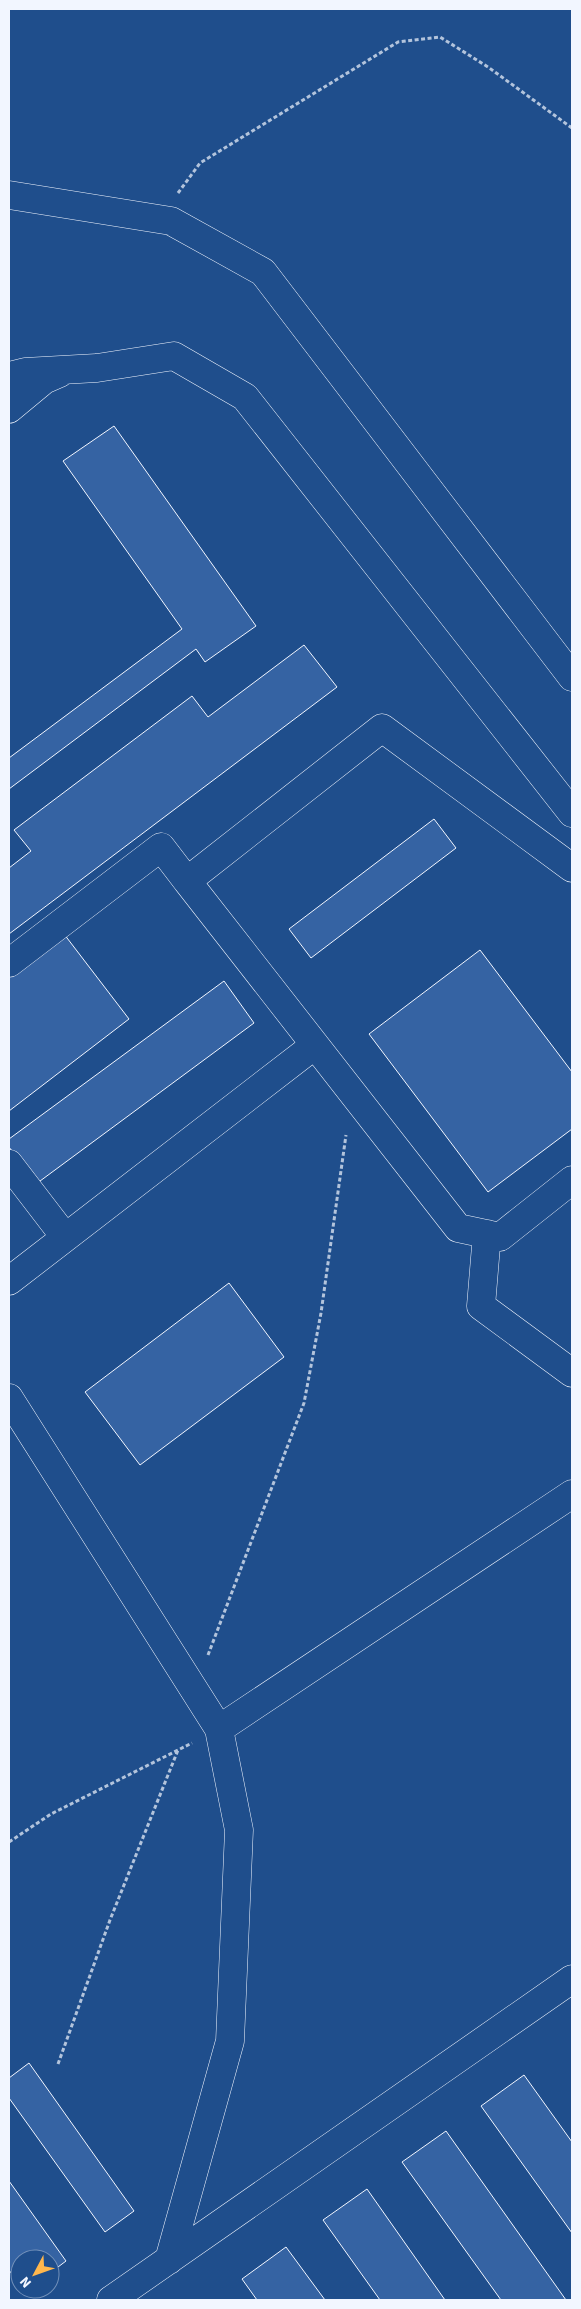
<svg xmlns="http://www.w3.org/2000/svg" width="581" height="2309" font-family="'Source Sans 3',sans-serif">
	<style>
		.building { fill: #3563a3; stroke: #f2f6ff }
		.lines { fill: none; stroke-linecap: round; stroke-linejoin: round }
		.minor-casing { stroke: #f2f6ff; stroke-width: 29 }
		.path { stroke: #b3c4dc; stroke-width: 3; stroke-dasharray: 4 2.5; stroke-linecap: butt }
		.minor { stroke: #1f4e8c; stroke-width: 28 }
	</style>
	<rect width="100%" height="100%" fill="#1f4e8c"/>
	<path class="building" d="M114 426 256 626 205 662 196 649 9 789V758L182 629 63 461Z
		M304 645 337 687 9 934V868L31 851 14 830 192 696 208 717Z
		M434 819 456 848 311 958 289 929Z
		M64 934 129 1019 9 1111V976Z
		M480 950 572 1072V1129L488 1192 369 1034Z
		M224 981 254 1023 36 1184 9 1147V1139Z
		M229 1283 284 1357 140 1465 85 1392Z
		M29 2063 134 2211 105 2232 9 2098V2078Z
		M524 2075 572 2142V2233L481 2106Z
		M446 2131 566 2300H501L402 2162Z
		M9 2181 66 2261 50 2273V2259H20V2286L9 2270Z
		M367 2189 445 2300H380L323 2220Z
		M286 2247 325 2300H257L242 2279Z"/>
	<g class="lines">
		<defs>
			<path id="minor" d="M9 195 171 221 263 272 572 677
				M9 376 25 372 97 368 174 356 245 397 572 813
				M9 409 44 380 60 373
				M572 868 382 728 187 881 458 1228 500 1237 572 1180
				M9 963 161 847 187 881
				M9 1164 65 1237
				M487 1234 481 1306 572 1373
				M9 1281 315 1045
				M9 1398 219 1729 239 1830 230 2041 169 2260
				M219 1729 572 1494
				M111 2300 572 1979"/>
		</defs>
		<use href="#minor" class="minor-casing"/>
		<path class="path" d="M178 193 200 163 398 42 440 37 488 67 572 128
			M208 1655 304 1403 321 1313 346 1135
			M9 1842 51 1814 192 1743
			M58 2064 110 1920 178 1750"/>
		<use href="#minor" class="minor"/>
	</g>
	<rect width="581" height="2309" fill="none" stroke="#f2f6ff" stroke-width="20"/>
	<g transform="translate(35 2274) rotate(229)"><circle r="24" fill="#1f4e8c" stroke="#7391ba"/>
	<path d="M0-4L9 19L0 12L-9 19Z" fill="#ffb74d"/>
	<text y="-8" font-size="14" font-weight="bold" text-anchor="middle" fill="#f2f6ff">N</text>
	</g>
</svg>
